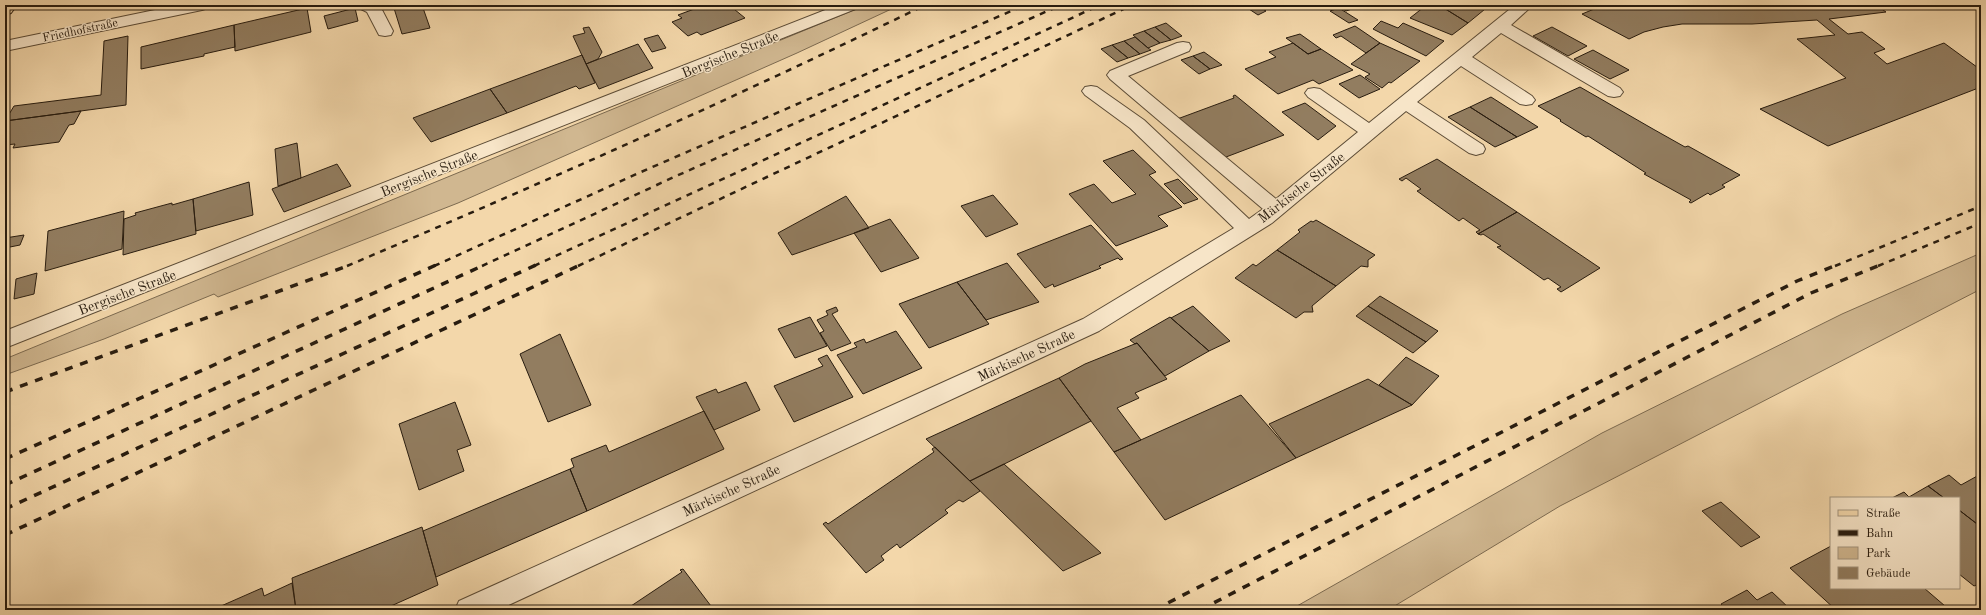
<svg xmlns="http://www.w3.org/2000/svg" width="1986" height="615" font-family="'Old Standard TT',serif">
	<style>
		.green { fill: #d0b790; stroke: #7c6a50 }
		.building { fill: #927d60; stroke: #281c0f }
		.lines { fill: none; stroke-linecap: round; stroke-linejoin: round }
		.minor-casing { stroke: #5b4b36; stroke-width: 2 }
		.major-casing { stroke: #281c0f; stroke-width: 2 }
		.minor { fill: #f7e5c8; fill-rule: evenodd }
		.major { fill: #f3d7aa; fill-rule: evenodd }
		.rail-far1 { stroke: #281c0f; stroke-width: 2.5; stroke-dasharray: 6 6; stroke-linecap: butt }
		.rail { stroke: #281c0f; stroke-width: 3.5; stroke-dasharray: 8 8; stroke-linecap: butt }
		.labels { text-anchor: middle; stroke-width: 3; stroke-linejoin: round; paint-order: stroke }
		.far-street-label { font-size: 12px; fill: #281c0f; stroke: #f7e5c8 }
		.street-label { font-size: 14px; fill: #281c0f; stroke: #f7e5c8 }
	</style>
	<rect width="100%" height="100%" fill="#f3d7aa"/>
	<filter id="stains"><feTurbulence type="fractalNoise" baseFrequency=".005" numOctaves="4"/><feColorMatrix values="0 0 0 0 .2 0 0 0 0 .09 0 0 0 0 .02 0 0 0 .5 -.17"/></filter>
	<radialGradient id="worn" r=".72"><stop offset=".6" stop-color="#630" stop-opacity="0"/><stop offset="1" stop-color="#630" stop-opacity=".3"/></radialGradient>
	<path class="green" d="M866 5H900L797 53 458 203 218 297 214 294 104 339 5 375V359Z
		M1981 253V289L1560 506 1388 610H1290L1602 433 1842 314Z"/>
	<path class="building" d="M393 5H422L430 28 402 34Z
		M705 5H729L745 18 701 35 697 32 688 36 672 22 682 18 678 15Z
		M1336 5H1364L1346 11Z
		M1419 5H1439L1468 23 1452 35 1410 18 1424 7Z
		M1439 5H1490L1468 23Z
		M1604 5H1876L1886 12 1829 19 1848 34 1862 32 1885 49 1874 53 1887 64 1944 43 1981 70V87L1828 146 1760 109 1846 78 1797 39 1835 35 1817 20 1752 24H1682L1663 27 1644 32 1629 39 1582 14Z
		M1258 6 1266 11 1258 15 1249 9Z
		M307 8 311 32 235 51 234 25Z
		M355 8 358 21 328 29 324 16Z
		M1339 8 1358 20 1349 23 1330 11Z
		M1381 21 1398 28 1403 23 1444 41 1426 56 1373 29Z
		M1166 23 1182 36 1171 40 1155 27Z
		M234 25 235 47 204 54V56L141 69V47Z
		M1355 26 1380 43 1366 53 1341 36 1336 38 1333 35Z
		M589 27 602 52 598 59 586 64 573 36 585 33 583 28Z
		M1155 27 1171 40 1160 43 1144 31Z
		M1552 27 1587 46 1568 56 1533 36Z
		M1144 31 1160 43 1148 48 1133 35Z
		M1300 34 1321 49 1308 54 1286 38Z
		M658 35 666 48 652 52 644 39Z
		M128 36 126 105 5 121 14 106 101 95 104 41Z
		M1135 37 1148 48 1151 50 1140 54 1124 41Z
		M1124 41 1140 54 1128 58 1112 45Z
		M1293 43 1308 54 1321 49 1353 70 1319 84 1313 80 1278 94 1245 69 1276 57 1269 52Z
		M1380 43 1420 61 1391 83 1389 82 1382 88 1365 77 1370 74 1351 64Z
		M638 44 653 68 599 89 586 64Z
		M1112 45 1128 58 1117 62 1101 49Z
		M1593 50 1629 70 1610 79 1574 59Z
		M1204 52 1222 65 1210 69 1193 56Z
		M582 55 595 83 579 89 576 86 507 113 490 89Z
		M1193 56 1210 69 1199 74 1181 60Z
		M1360 75 1380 89 1359 98 1339 84Z
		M1580 87 1653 129 1685 147 1688 146 1740 175 1722 185 1725 187 1710 195 1708 193 1691 203 1689 202 1691 200 1644 174 1646 173 1588 136 1586 137 1560 121 1561 120 1538 106Z
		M490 89 507 113 431 142 413 118Z
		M1235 95 1284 135 1226 157 1227 158 1224 159 1176 118H1180L1234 98 1233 96Z
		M1491 97 1538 127 1517 137 1470 107Z
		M1305 103 1336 126 1318 140 1282 112Z
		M1470 107 1517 137 1495 147 1448 117Z
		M81 111 74 124 69 125 59 142 13 148 15 144 5 145V121Z
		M297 143 301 178 278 186 275 149Z
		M1133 150 1156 172 1149 175 1182 207 1158 216 1168 226 1116 246 1069 194 1094 184 1112 203 1136 194 1103 161Z
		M1437 159 1517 212 1478 234 1476 232 1480 230 1463 218 1459 221 1417 191 1421 189 1406 178 1402 181 1399 179Z
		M337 164 351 186 284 212 272 189Z
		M1178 179 1198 199 1184 204 1164 184Z
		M249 182 253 215 196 231 193 199Z
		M993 195 1018 224 986 237 961 206Z
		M846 196 869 228 792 255 778 233Z
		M193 199 196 234 123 255 124 219 136 215 135 213 172 203V205Z
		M124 211 122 249 45 271 48 231Z
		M1517 212 1600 268 1561 292 1557 289 1561 287 1548 278 1544 280 1497 247 1501 246 1483 234 1481 235 1478 234Z
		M890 219 919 258 881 272 854 233Z
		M1316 220 1375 255 1368 260V267L1361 266 1336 286 1277 250 1300 232 1298 230 1311 221 1313 222Z
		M1091 225 1123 259 1120 260 1118 258 1099 266 1101 268 1054 287 1053 284 1045 288 1017 254Z
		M24 235 20 245 5 248V238Z
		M1277 250 1336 286 1312 306 1313 312H1304L1296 318 1235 278 1253 264 1256 266Z
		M1007 263 1039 302 986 320 957 282Z
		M37 273 34 294 14 299 16 279Z
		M957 282 989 324 929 348 899 304Z
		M1380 296 1438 331 1426 342 1368 306Z
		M1193 306 1230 341 1209 351 1171 318Z
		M1368 306 1426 342 1413 353 1356 316Z
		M836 307 838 311 832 314 851 343 831 351 820 333 824 331 817 320 828 315 826 311Z
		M810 317 827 346 795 358 778 329Z
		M1170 317 1209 351 1165 376 1137 343 1135 344 1130 340Z
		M896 331 922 368 863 394 837 355 857 347 854 343 864 339 866 343Z
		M560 334 591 405 548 422 520 354Z
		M1137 343 1167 379 1135 393 1139 398 1117 408 1141 440 1114 452 1059 378 1085 364Z
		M827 355 853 397 794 422 774 386 823 366 818 359Z
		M1406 357 1439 376 1412 405 1379 385Z
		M1059 378 1091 421 970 481 926 439Z
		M1368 379 1412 405 1296 458 1269 424Z
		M746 382 760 410 714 430 696 397 716 389 718 393Z
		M1241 395 1296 458 1165 520 1114 452Z
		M455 402 471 445 457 450 464 471 419 490 399 424Z
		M704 411 724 449 587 511 570 469 574 467 571 459 606 445 609 452Z
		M935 447 980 491 963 502 959 500 945 510 948 513 900 548 897 544 881 556 884 560 866 573 823 524 826 522 828 524 934 452 932 449Z
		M1004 464 1101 553 1063 571 970 481Z
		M570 469 587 511 436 577 423 531Z
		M1949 475 1961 485 1979 475 1981 476V527L1959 510V498H1944L1928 486Z
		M1928 486 1944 498H1892L1904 492 1909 497Z
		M1721 502 1760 537 1741 547 1702 511Z
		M1959 510 1981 527V583L1974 586 1959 574Z
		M422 527 438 585 382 610H296L292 578Z
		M1831 546V588H1924L1945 606 1938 610H1836L1790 568Z
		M683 569 714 610H625L682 572 680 570Z
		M292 583 296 610H212L262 588 264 596Z
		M1747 590 1757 600 1772 592 1791 610H1727L1721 604Z"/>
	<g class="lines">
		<defs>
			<path id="minor" d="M179 5H210L208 8 202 10 5 51V41Z
				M357 5 380 6 393 31 391 35 385 36 379 35 367 12 359 8Z
				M838 5H860L858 8 5 348V331Z
				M1515 5H1533L1511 25 1620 88 1623 92 1620 96 1614 97 1608 96 1501 33 1472 57 1532 96 1535 100 1532 104 1526 105 1520 104 1461 66 1417 102 1483 145 1485 149 1483 153 1476 155 1469 153 1406 111 1272 223 1099 331 498 610H455L459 601 1083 319 1234 228 1130 128 1085 95 1082 91 1085 87 1091 86 1097 87 1144 120 1249 219 1263 209 1110 79 1107 75 1110 71 1177 43 1183 42 1189 43 1191 47 1189 51 1128 76 1276 199 1358 132 1308 97 1305 93 1308 89 1314 88 1320 89 1369 123Z"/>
			<path id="major" d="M5 5H17L11 13 5 15Z"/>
		</defs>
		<use href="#minor" class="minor-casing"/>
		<use href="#major" class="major-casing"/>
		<use href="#minor" class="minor"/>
		<use href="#major" class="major"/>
		<path class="rail-far1" d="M347 266C542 183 735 98 925 5
			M434 266 641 172 1025 5
			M482 266 674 177 1061 5
			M534 266 1100 5
			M578 266 1132 5
			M1835 266 1981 206
			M1878 266 1981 223"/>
		<path class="rail" d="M5 392 350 265
			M5 459 436 265
			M5 485 484 265
			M5 509 536 265
			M5 535 580 265
			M1154 610 1797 281 1837 265
			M1200 610 1811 293 1880 265"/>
	</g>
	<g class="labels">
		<g class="far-street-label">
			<text transform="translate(80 30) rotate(-12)" y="4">Friedhofstraße</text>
		</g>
		<g class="street-label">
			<text transform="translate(730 54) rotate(-22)" y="5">Bergische Straße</text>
			<text transform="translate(429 173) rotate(-22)" y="5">Bergische Straße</text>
			<text transform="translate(1301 187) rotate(-38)" y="5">Märkische Straße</text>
			<text transform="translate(127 292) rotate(-21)" y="5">Bergische Straße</text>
			<text transform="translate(1026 355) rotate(-25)" y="5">Märkische Straße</text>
			<text transform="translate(731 490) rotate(-25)" y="5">Märkische Straße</text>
		</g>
	</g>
	<rect width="1986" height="615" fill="none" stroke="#f3d7aa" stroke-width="20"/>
	<rect x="6" y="6" width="1974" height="603" fill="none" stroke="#281c0f" stroke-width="2"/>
	<rect x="10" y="10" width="1966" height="595" fill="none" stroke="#281c0f"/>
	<rect x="1830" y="497" width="130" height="92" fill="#f7e5c8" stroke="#a4957e"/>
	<rect x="1838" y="510" width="20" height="6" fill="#f3d7aa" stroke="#a4957e"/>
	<text x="1866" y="517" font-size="12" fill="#281c0f">Straße</text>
	<rect x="1838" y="530" width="20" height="6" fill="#281c0f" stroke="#a4957e"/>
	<text x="1866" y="537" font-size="12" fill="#281c0f">Bahn</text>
	<rect x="1838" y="547" width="20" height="12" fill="#d0b790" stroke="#a4957e"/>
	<text x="1866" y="557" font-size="12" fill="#281c0f">Park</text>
	<rect x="1838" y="567" width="20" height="12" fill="#927d60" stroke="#a4957e"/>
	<text x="1866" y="577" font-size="12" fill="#281c0f">Gebäude</text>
	<rect width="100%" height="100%" filter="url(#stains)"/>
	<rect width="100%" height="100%" fill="url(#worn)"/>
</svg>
